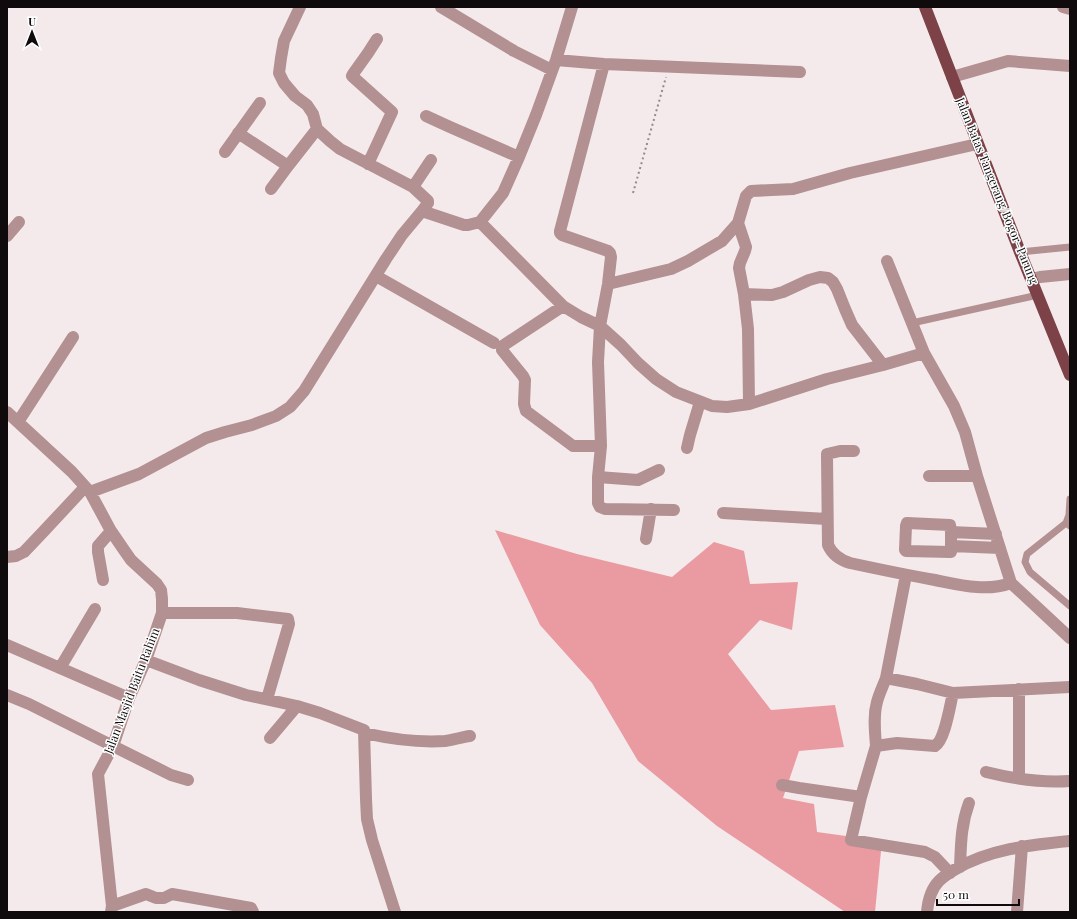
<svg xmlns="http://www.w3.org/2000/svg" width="1077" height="919" font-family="'Playfair Display',serif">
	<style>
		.forest { fill: #ea9ba1 }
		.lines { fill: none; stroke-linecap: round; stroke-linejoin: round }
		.path { stroke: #928a8b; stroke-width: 2; stroke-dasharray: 2 3; stroke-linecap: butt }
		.lane { stroke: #b39092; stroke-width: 7 }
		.street { stroke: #b39092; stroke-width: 12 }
		.primary { stroke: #7c4248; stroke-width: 12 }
		.labels { text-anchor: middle; stroke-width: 3; stroke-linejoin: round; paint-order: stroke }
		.street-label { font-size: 12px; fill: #0f0b0c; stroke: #fff }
	</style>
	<rect width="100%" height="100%" fill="#f5eaeb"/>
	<path class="forest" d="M495 530 577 554 672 577 714 542 744 551 750 584 798 582 792 630 760 620 728 654 771 710 835 705 844 747 799 751 783 798 814 804 817 832 882 841 875 912H845L717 826 638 761 592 683 540 625Z"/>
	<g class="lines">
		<path class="path" d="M633 193 666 77"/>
		<path class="lane" d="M1020 252 1070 247
			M912 323 1038 295
			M1066 523 1069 515 1070 499
			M1070 526 1066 523 1027 554 1025 562 1030 572 1070 606"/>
		<path class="street" d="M300 7 284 41 281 58 279 73 284 83 295 96 307 105 313 114 317 129
			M441 7 514 51 552 70
			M1063 7 1070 9
			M556 60 604 64 800 72
			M604 64 560 231V233L562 235 608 251 610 253 611 257 608 284 600 326 598 362 601 446 598 477V503L600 507 605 509 674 510
			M952 77 1008 61 1070 66
			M426 116 450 127 519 157
			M238 133 288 166
			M225 152 260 103
			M368 164 392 112 352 76 353 74 368 53 377 39
			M413 187 431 160
			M271 189 288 166 317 129 330 141 340 149 413 187 428 201V203L422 211
			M480 222 563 306 581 317 600 326 621 345 638 363 656 379 676 392 712 406 727 407 749 404 827 379 883 365 924 353
			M738 223 746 247 745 251 740 263 739 268 744 294 748 329 749 404
			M7 236 19 222
			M887 261 924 353 954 406 965 432 977 476 1011 583 1070 638
			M376 276 494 343
			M1031 279 1040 277 1070 274
			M608 284 671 269 688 261 722 241 738 223 746 196 751 191 793 189 850 173 977 144
			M744 294 772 295 783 292 809 280 820 277 828 278 833 282 837 289 845 309 852 325 883 365
			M563 306 504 345 502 350 523 376 525 380 524 404 526 411 573 446H601
			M7 412 72 472 90 492 139 474 206 438 225 432 252 425 276 416 290 407 304 391 386 259 402 235 422 211 464 225H468L480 222 503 193 519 157 536 115 556 60 572 7
			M18 422 73 337
			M687 448 690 435 700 402
			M854 451H840L827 454V456L828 545C832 554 840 560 850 563 878 569 906 575 935 580 960 585 986 592 1011 583
			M929 476H977
			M598 477 638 480 659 470
			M90 492 111 531 124 550 131 560 157 584 161 590 162 599V613L146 660 129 698 113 746 98 774 112 906 111 912
			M723 513 827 519
			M907 523 950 525 951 532V552L906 551 905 550 906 526Z
			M951 532 996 534
			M646 539 651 509
			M951 546 1000 548
			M7 557 16 556 24 552 43 532 85 487
			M103 580 98 552V546L111 531
			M162 613H237L288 619 289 624 267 699
			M7 645 129 698
			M146 660 199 680 246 695 297 706 320 713 364 730 366 799 367 819 372 840 395 912
			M60 668 95 609
			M886 678 917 684 953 693 1070 687
			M1019 689V778
			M7 695 29 704 171 775 188 780
			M364 733C391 739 418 743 445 741 453 740 462 737 470 736
			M270 738 297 706
			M876 746C875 731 873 716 877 702 879 694 883 686 886 678L906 575
			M986 772C1014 779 1042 783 1070 781
			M782 785 799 788 861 797 876 746 897 743 935 746C945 740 950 705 953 693
			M861 797 851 840 925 852 935 857 950 873
			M960 867C961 843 961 825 969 803
			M112 906 146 894 156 898H164L172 894 251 908 253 912
			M927 912C928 901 931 889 939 881 943 877 949 873 954 870 989 849 1030 845 1070 841
			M1017 912 1022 846"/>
		<path class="primary" d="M925 7 1020 252 1070 375"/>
	</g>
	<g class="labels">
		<g class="street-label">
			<text transform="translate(997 191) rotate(68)" y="4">Jalan Batas Tangerang/Bogor–Parung</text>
			<text transform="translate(132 691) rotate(-69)" y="4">Jalan Masjid Baitu Rahim</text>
		</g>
	</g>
	<rect width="1077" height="919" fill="none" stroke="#0f0b0c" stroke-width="16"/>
	<g transform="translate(32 32)" stroke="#ffffff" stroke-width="3" paint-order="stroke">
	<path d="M0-3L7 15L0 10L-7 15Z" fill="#0f0b0c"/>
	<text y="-6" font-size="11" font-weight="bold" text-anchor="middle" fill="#0f0b0c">U</text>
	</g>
	<path d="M937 899v6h82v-6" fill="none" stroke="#0f0b0c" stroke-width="2"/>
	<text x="943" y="899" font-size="12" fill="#0f0b0c" stroke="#ffffff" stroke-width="3" paint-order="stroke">50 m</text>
</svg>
